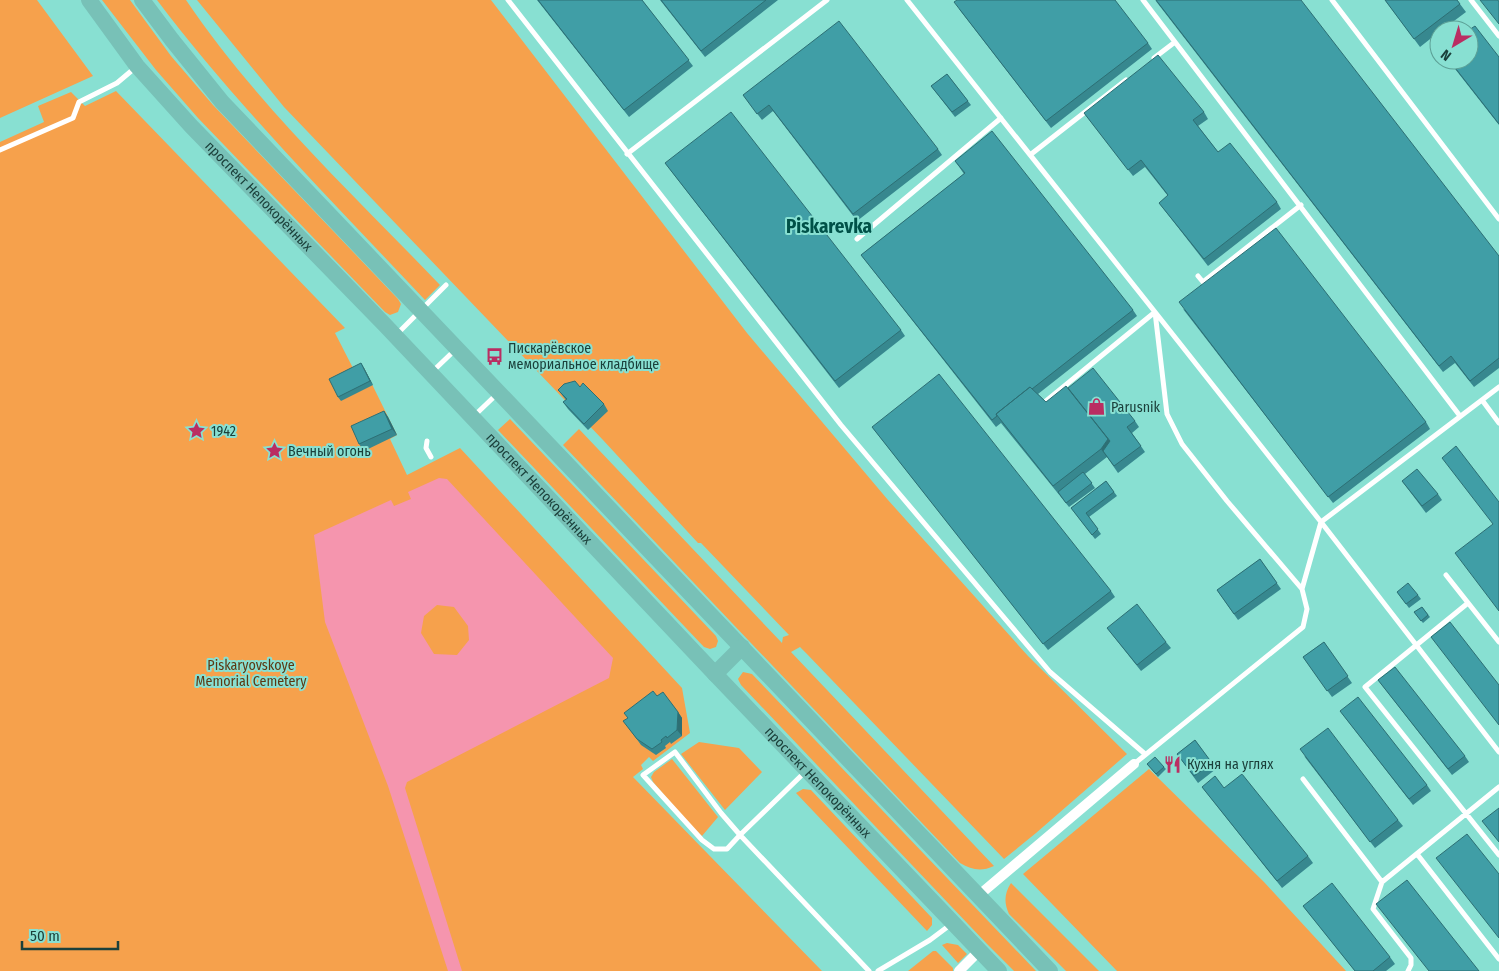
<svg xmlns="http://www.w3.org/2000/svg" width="1499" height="971" font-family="'Fira Sans Condensed',sans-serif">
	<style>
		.green { fill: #f6a14c }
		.water { fill: #f595ae; fill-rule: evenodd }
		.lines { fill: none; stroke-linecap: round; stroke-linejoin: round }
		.service { stroke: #fff; stroke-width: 5 }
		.minor { stroke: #fff; stroke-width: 10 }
		.primary { stroke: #78c1b7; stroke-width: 16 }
		.wall { fill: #37888f }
		.shaded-wall { fill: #2d6f74 }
		.building { fill: #409ea6; stroke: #2d6f74 }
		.labels { text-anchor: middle; stroke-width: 4; stroke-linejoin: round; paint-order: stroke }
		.street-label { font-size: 14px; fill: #1b403b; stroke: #88e0d2 }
		.poi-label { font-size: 14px; fill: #1b403b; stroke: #88e0d2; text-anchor: start }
		.park-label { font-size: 14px; fill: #5c3813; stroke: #88e0d2 }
		.district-label { font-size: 19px; font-weight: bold; fill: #005148; stroke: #88e0d2 }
	</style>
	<rect width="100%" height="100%" fill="#88e0d2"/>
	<path class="green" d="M0 0H37L93 76 0 118Z
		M102 0H130L171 56 213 105 398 299 401 304 398 312 390 315 385 312 198 118 156 70Z
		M157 0H186C257 105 352 193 440 285L425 300C333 202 238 107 157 0Z
		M197 0H491L747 333 888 500 1028 656 1127 754 1036 833 1004 859 806 653 800 647 791 652 994 866C981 872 972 870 960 863L563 445 579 429 782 643 783 637 789 635 701 543H698L603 440 284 107Z
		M116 91 345 328 335 333 355 372 364 368 397 435 390 439 407 475 460 448 682 688 690 733 653 761 649 757 641 765 643 769 633 777 822 971H0V142L44 122 38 106 71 92 85 106Z
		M510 419 716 636 718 641 716 647 710 649 704 647 498 430Z
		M743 672 752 674 1036 971H1014L987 944 741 685 738 679Z
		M699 742 739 748 762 772 725 810 681 754Z
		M672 759 718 817 702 836 691 826 653 782 651 777 654 772Z
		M1149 769 1264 882 1346 971H1117L1023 874Z
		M803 789 811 790 932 918V925L927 931 796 793Z
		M1011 883 1099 971H1066L1009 914C1004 903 1004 894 1011 883Z
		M947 943 958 945 967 954 958 963 942 945Z
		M933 951H936L953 968V971H908Z"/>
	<path class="water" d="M439 478 447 479 613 658 609 678 407 782 405 788 462 971H448L388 786 325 622 314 535 391 500 394 506 411 499 408 492ZM437 605 454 607 468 626 469 640 457 655 434 654 421 633 424 616Z"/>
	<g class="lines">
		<path class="service" d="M508 0 841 425 1050 672 1145 754
			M907 0 1155 312 1167 414 1182 444 1227 501 1302 589 1307 609 1303 627 1134 764
			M1143 0 1460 416
			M1332 0 1499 219
			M1471 0 1499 36
			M1154 58 1175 42
			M0 150 73 118 79 102 117 83 136 67
			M627 154 827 0
			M1030 155 1126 80
			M857 239 1001 118
			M1198 276 1203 282 1301 205
			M397 334 446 285
			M433 371 456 349
			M1499 387 1321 522 1499 752
			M1482 400 1499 423
			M1046 401 1155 312 1321 522 1302 589
			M475 415 497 394
			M427 441 426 448 431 457
			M1446 575 1499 642
			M1468 603 1365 687 1499 855
			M675 752 721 813 740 835 727 849H714L702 840 643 775Z
			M805 772 740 835 869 971
			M1303 779 1382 882
			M1417 854 1499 959
			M878 971 930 940 950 925
			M1408 971 1411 965V958L1373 909 1382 882 1499 787"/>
		<path class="minor" d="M978 896 1134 764
			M959 971 979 951"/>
		<g class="primary">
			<path id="s1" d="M89 0 137 66 191 126 384 324 715 674 999 971"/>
			<path d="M142 0 172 40 222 102 1050 971"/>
			<path d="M715 674 742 647"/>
		</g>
	</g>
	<path class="wall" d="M537 0H642L693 66 629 117Z
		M660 0H778L705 57Z
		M1155 0 1499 256V368L1474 387 1455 363 1443 372Z
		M1385 0H1457L1466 12 1442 30H1439V32L1420 47Z
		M959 9 1148 43 1152 49 1051 128Z
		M1499 57V125L1448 60H1469Z
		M947 74 971 105 955 117 931 86Z
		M743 95 938 149 942 155 857 221 773 111 762 120Z
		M1204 112 1208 119 1198 126 1218 152 1277 202 1281 209 1208 266 1159 203 1168 196 1145 167 1133 176 1084 113Z
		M955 161 1133 310 1137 316 1038 394 1046 402 1068 388 1135 421 1139 427 1132 433 1145 452 1118 473 1107 457 1085 474 1095 488 1069 507 1001 423 996 427 861 255 964 174Z
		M665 163 901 330 905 336 839 388Z
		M1183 309 1426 422 1430 429 1333 503Z
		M361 363 364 368 373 385 341 401 338 397Z
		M580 387 604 404 608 411 588 430 568 409 563 402 566 400 558 390Z
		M384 411 388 417 397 435 364 451 359 444Z
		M872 427 1111 591 1115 597 1048 650Z
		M1106 481 1117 496 1089 517 1101 534 1095 539 1071 508Z
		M1402 481 1438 494 1442 500 1426 513Z
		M1260 559 1281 589 1238 620 1217 590Z
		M1397 592 1418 595 1421 599 1409 608Z
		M1422 607 1430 617 1423 623 1414 612Z
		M1107 628 1166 642 1171 648 1141 671Z
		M1324 642 1352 683 1332 697 1303 657Z
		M1378 680 1465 756 1469 762 1452 775Z
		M657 696 678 712 682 718V736L671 744 670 742 665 746 666 748 656 755 641 745 628 727Z
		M1340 711 1427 785 1431 791 1413 805Z
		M1195 740 1216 769 1198 783 1177 754Z
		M1304 756 1398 820 1403 826 1375 848Z
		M1147 764 1164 767 1166 769 1158 777Z
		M1202 787 1308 856 1313 863 1282 888Z
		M1303 906 1390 957 1395 964 1386 971H1355Z"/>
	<path class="shaded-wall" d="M361 363 364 368 373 385 370 381Z
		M384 411 388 417 397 435 392 429Z
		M1108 439 1114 447 1107 457 1101 449Z
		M678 712 682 718V736L677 730Z"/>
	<path class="building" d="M538 0H642L689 60 624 110Z
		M661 0H766L701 51Z
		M957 0H1115L1148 43 1046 121 954 2Z
		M1156 0H1301L1499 256V358L1470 381 1451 356 1439 366Z
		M1385 0H1457L1460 4 1414 39Z
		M1480 0H1498L1499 2V24Z
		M839 21 938 149 853 214 769 105 757 114 743 95Z
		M1475 26 1499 57V124L1449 60H1469V30Z
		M1158 55 1204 112 1193 120 1218 152 1230 143 1277 202 1204 259 1159 203 1168 195 1141 160 1128 170 1084 113Z
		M947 74 968 101 952 112 931 86Z
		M731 112 901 330 835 381 665 163Z
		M992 131 1133 310 1032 389 1030 387 996 414 997 416 992 420 861 255 965 173 955 161Z
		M1276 228 1426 422 1328 497 1179 302Z
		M361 363 370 381 338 397 329 379Z
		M1093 368 1135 421 1127 427 1141 446 1114 466 1103 451 1110 441 1068 388Z
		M939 374 1111 591 1043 644 872 427Z
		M575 381 580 387 583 383 604 404 584 424 563 402 567 399 558 390 564 384Z
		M1066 386 1108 439 1101 449 1053 486 996 414 1030 387 1046 402Z
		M384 411 392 429 359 444 351 426Z
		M1456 446 1499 502V611L1455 553 1493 524 1442 458Z
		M1417 469 1438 494 1422 506 1402 481Z
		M1083 472 1092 483 1066 503 1058 492Z
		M1106 481 1114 492 1086 513 1098 529 1092 535 1071 508Z
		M1260 559 1277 583 1234 614 1217 590Z
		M1408 583 1418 595 1406 604 1397 592Z
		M1137 604 1166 642 1137 665 1107 628Z
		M1422 607 1428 615 1421 621 1414 612Z
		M1450 622 1499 685V725L1431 637Z
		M1324 642 1348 676 1327 691 1303 657Z
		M1395 667 1465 756 1448 769 1378 680Z
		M653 691 657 696 663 692 678 712 677 730 667 738 666 736 661 740 662 742 652 749 637 739 623 721 628 718 624 713Z
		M1358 697 1427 785 1409 799 1340 711Z
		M1328 728 1398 820 1370 842 1300 749Z
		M1195 740 1212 763 1194 776 1177 754Z
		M1155 757 1164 767 1156 774 1147 764Z
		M1242 774 1308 856 1277 881 1202 787 1215 776 1224 788Z
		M1499 808V842L1482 821Z
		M1467 834 1499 874V938L1436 858Z
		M1407 880 1479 971H1429L1376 904Z
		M1332 883 1390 957 1373 971H1355L1303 906Z"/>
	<defs>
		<symbol id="bus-bare" viewBox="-9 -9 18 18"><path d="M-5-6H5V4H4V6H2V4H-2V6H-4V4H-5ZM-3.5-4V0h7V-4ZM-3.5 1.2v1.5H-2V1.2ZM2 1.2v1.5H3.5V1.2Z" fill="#ba2d62" stroke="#88e0d2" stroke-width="2.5" paint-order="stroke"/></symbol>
		<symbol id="shop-bare" viewBox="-9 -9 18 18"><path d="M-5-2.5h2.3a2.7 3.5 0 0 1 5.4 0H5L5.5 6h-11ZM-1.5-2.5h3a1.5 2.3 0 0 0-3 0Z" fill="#ba2d62" stroke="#88e0d2" stroke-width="2.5" paint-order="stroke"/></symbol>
		<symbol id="sight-bare" viewBox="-9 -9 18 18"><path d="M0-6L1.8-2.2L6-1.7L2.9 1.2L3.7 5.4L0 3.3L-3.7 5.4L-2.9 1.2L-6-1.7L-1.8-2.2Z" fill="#ba2d62" stroke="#88e0d2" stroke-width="2.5" paint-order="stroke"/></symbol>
		<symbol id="restaurant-bare" viewBox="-9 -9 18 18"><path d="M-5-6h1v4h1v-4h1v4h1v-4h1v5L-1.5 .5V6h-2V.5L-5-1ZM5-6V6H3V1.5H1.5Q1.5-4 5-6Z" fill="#ba2d62" stroke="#88e0d2" stroke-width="2.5" paint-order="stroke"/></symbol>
	</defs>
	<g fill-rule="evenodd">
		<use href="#bus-bare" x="482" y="344" width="25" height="25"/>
		<use href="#shop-bare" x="1084" y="394" width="25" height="25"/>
		<use href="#sight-bare" x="184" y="418" width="25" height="25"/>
		<use href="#sight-bare" x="262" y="438" width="25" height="25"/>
		<use href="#restaurant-bare" x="1160" y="752" width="25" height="25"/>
	</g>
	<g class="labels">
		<g class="street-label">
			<text dy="5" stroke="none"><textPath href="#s1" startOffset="260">проспект Непокорённых</textPath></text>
			<text dy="5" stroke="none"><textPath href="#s1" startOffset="665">проспект Непокорённых</textPath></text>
			<text dy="5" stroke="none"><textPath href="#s1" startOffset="1070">проспект Непокорённых</textPath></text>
		</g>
		<g class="poi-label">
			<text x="508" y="353">Пискарёвское<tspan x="508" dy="16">мемориальное кладбище</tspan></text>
			<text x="1111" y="412">Parusnik</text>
			<text x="211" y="436">1942</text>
			<text x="288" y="456">Вечный огонь</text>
			<text x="1187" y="769">Кухня на углях</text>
		</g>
		<g class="park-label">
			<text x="251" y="670">Piskaryovskoye<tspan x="251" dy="16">Memorial Cemetery</tspan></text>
		</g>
		<g class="district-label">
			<text x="829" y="233">Piskarevka</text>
		</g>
	</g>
	<g transform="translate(1454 45) rotate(218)"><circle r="24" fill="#88e0d2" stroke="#5ca096"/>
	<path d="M0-4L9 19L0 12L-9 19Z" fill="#ba2d62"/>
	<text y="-8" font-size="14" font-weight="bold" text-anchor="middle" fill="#1b403b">N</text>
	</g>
	<path d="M22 941v8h96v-8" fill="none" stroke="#1b403b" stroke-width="2.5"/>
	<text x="30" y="941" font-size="15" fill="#1b403b" stroke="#88e0d2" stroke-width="4" paint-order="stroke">50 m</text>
</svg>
